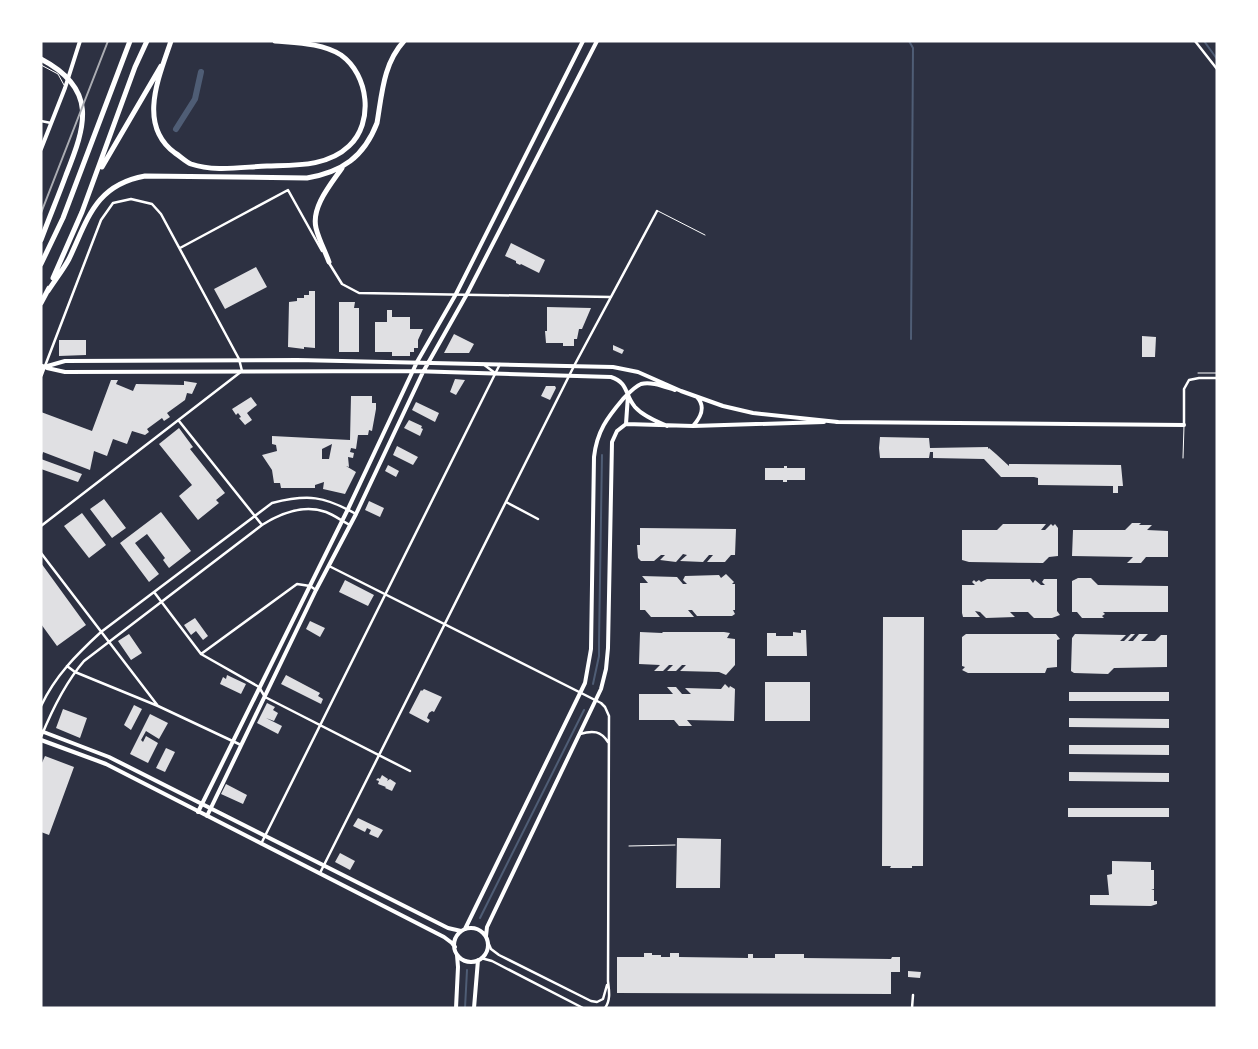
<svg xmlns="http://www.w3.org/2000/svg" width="1258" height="1049" font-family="Lora,serif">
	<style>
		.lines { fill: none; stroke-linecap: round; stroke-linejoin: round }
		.stream { stroke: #4f5d75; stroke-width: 2 }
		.canal { stroke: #4f5d75; stroke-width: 6 }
		.building { fill: #e0e0e3; fill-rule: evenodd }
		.path { stroke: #fff; stroke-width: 1 }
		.service { stroke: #fff; stroke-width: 1 }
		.minor { stroke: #fff; stroke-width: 2.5 }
		.tertiary { stroke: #fff; stroke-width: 4 }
		.secondary { stroke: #fff; stroke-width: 4 }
		.motorway { stroke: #fff; stroke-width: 5 }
		.rail { stroke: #abadb3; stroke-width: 2 }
	</style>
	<rect width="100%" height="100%" fill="#2d3142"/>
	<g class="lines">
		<path class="stream" d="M909 41 913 48 911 339
			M1204 41 1217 59
			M593 684 599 656V642L602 455
			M480 918 584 710
			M465 1008 467 970"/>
		<path class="canal" d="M176 129 195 99 201 72"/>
	</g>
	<path class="building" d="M511 243 545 260 539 273 521 264 520 265 516 263V261L505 256Z
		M256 267 267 287 225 309 214 289Z
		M309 291H315V348L304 347V349L288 347 289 302 297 301V298H304V295H309Z
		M339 302H355L354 308H359V352H339Z
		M547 307 591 308 582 329H579L577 339H574V346H563V343H546L545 331H547Z
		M387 310H392V317H410V329H423L418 340V348H414V352H410V356H392V352H375V322H387Z
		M454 334 474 344 469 353H444Z
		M1142 336 1156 337 1155 357H1142Z
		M59 340H86V355L59 356Z
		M613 345 624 350 622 354 613 350Z
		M455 379 465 380 456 395 450 392Z
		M111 380H118L116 384 133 391 136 384 184 385V381L197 383 192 394 187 393 185 400 167 413 170 417 164 421 162 418 147 429 149 432 145 435 132 431 127 444 113 439 107 456 94 451 90 470 43 452 41 458V412L92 431Z
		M546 386H555L556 388 550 400 541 396Z
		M351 396H372V403H376V409L372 431 369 430 368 435H358L356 449 351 448 350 452 354 453 353 458 348 457 349 467 346 466 356 472 345 494 323 489 324 482 315 485V488H281L280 483H274L272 470 262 455 277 451 276 445 272 444V436L350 440ZM332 444 329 459H322V449Z
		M251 397 257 405 247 413 252 420 245 425 239 418 241 417 238 413 236 415 232 409Z
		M416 402 439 413 435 422 412 410Z
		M409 420 422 426 421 428 423 429 420 436 404 428Z
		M179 428 193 447 190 449 225 493 216 500 219 503 198 520 179 496 192 485 159 444Z
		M880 437 929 438 930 448 988 447V449L989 448 996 454 1009 466V464L1121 465 1123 486H1118V493H1113V486L1038 485V478L1034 477H1001L984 459 933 458V452H930L929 458H880L879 448Z
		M397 446 418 457 413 465 393 455Z
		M41 459 82 474 78 482 41 469Z
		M388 465 399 471 396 477 385 471Z
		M784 466H787V468H805V480H787V482H783V480H765V468H784Z
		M104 499 126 528 112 538 90 509Z
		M369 501 384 508 380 517 365 510Z
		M161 512 191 551 169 568 163 560 165 558 147 534 135 543 159 574 149 582 120 543Z
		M82 513 106 545 89 558 64 526Z
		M1132 523H1141L1139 525H1152L1147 530 1168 531V557H1146L1141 563H1127L1133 557 1072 556 1073 530H1125Z
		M1003 524H1046L1041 530H1045L1051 524 1053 526 1055 524 1058 528V556L1049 557 1043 563 969 562 962 560V530H997Z
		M640 528 736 529 735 555H731L725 562H707L713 555H709L703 562 680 561 687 555 683 554 676 562 660 560 665 555H661L654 561H641L638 558 637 545H640Z
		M41 563 86 625 57 646 41 624Z
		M726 574 734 582 732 584H735V610H733L735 614 732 616H697L692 610H688L694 617H651L645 610H640V583H648L642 576 677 577 683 584H687L683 580 685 576 719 575 721 578Z
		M1078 578H1091L1098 585 1168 586V612H1103L1105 614 1102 616 1104 618H1082L1077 612H1072V581Z
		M987 579H1030L1033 583 1035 580 1041 585H1045L1042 582 1044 579H1057V611L1060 615 1052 618H1034L1028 612H1010L1015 617 986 618 980 612 975 611 980 617H963L962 613V585H975L972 582 974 580 976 582 979 580 981 582Z
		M345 580 374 595 368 606 339 592Z
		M883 617H924L923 866H912V868H890L891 866H882Z
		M195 618 208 636 203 640 196 631 191 635 184 625Z
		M310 621 325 628 320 637 306 629Z
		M801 630H806L807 656H767V633H776V636H793V632L801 633Z
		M640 632 662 633 663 632H724L730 633 727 638 735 639V665L726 675 719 672 680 671 686 665H682L676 671H667L673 665H669L663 671H654L660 665 639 664Z
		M129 634 142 653 131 660 118 641Z
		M966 634H1056L1060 639 1057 640V667L1047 668 1045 673H968L962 670 965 667 962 666V637Z
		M1075 634 1126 635 1120 641H1124L1131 634H1135L1128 641H1133L1139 634H1148L1141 641H1155L1161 635H1167V667L1114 668 1108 674 1074 673 1071 671 1072 638Z
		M227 675 246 684 241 694 220 684 223 677 226 679Z
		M286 675 320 693 318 696 323 699 321 704 281 684Z
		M765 682H810V721H765Z
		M725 684 729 688 730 686 735 689 734 721 687 720 692 726H679L674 720H639V694H673L667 687H676L682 694H691L685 688 721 689Z
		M424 689 442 697 434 712 432 711 429 713 427 718 430 720 428 723 409 713 421 690 422 691Z
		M1069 692H1169V701H1069Z
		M267 703 275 707 273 710 278 713 274 721 266 718 282 726 278 734 257 723Z
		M134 705 142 709 131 730 124 725Z
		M63 709 87 718 80 738 56 728Z
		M150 714 168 723 159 739 146 731 141 740 143 742 146 736 158 743 148 763 130 754Z
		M1069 718 1169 719V728L1069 727Z
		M1069 745H1169V755L1069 754Z
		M166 748 175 752 165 772 156 768Z
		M45 756 74 767 49 835 41 832V765Z
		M1069 772 1169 773V782L1069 781Z
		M382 775 388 779 387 781 390 779 396 783 392 791 385 788 386 787 378 784 379 781 376 780 378 778 380 779Z
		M226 784 247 795 243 804 221 794Z
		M1068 808H1169V817H1068Z
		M358 818 383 830 378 838 369 834 371 830 367 828 365 832 353 826Z
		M677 838 721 839 720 888H676Z
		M340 853 355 861 350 870 335 862Z
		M1112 861 1151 862V870H1154V889L1151 890H1154V901H1157V904L1151 906 1090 905V895H1109L1107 875 1112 874Z
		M644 953H652V955H661V957H670V953H679V957L748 958V954H753V958H775V954H804V958L891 959 892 957H900V972H891V994L617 993V957H644Z
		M908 971 921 972 920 978 908 977Z"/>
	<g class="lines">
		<path class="path" d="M1198 373H1217
			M629 846 675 845"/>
		<path class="service" d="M41 65 58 74 64 85
			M658 211 705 235
			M1183 458 1184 426"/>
		<path class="minor" d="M1195 41 1217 69
			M41 121 51 123
			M180 248 288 190 322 251
			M329 263 342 284 359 293 611 297
			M483 364 495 373
			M179 421 262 525
			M1184 424V389L1189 380 1199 378H1217
			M506 502 538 519
			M41 526 242 371 239 359 161 214 152 204 131 199 113 203 101 220 45 366
			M41 553 158 706
			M329 566 601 703 605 707 609 716 608 981C609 990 611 1000 605 1008
			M154 592 201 654 259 687 265 697 410 771
			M201 654 297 584 310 586 316 590
			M67 666 75 672 158 706 241 745
			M41 706C55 676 77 654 101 632L272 503C308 494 324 496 356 514
			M580 734C593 730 601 731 608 742
			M41 737C52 710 65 683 84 661L262 525C281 513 303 504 326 512 334 515 342 521 350 525
			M261 844 500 364
			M320 873 574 366 657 211
			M488 942 491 949 499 955 591 1001 597 1002 603 999 607 985
			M481 958 492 961 583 1008
			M912 1008 913 995"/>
		<path class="tertiary" d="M44 367 65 361 297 360 613 367 638 372 681 391 723 406 753 413 838 422
			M47 368 65 372 412 371 611 377C629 383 624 394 635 407 643 416 656 421 667 426
			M41 375 44 367
			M836 422 1184 425
			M626 424 693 426 824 422
			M626 424 628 395
			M693 426C701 417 706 407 697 397
			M41 731 109 757 448 928 461 931
			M41 740 106 764 444 937 452 943 455 947
			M198 812 348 509 417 362 456 294 583 41
			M207 816 316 590 356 514 423 372 467 294 597 41
			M454 945a17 17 0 1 1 34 0a17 17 0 1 1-34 0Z
			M465 929 585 683 591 649 594 457C597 431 607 418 623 399 628 394 634 387 641 384 651 381 665 387 675 390
			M486 936 487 927 601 689 606 669 608 648 612 442 617 431 626 424
			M456 1008 458 967 457 955
			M474 1008 478 960"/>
		<path class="secondary" d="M41 149 65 88 80 41"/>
		<path class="motorway" d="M171 41C159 77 137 125 175 153 180 156 186 162 191 164 214 172 242 167 267 166 295 165 327 167 349 146 374 123 369 75 341 55 322 43 297 43 275 41
			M41 59C98 89 86 125 66 175 58 197 49 218 41 240
			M102 167 161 66
			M329 262C325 251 319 240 316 228 311 207 331 184 342 168
			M41 264 63 218 130 41
			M53 278 82 212 135 67 147 41
			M48 291C55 280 63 270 69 259 88 219 95 185 145 176L307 178C342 172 364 157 377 123 382 94 383 64 404 41
			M41 303 49 288
			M41 366 44 367"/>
		<path class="rail" d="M41 213 108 41"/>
	</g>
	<rect width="1258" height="1049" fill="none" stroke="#ffffff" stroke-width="85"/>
</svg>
